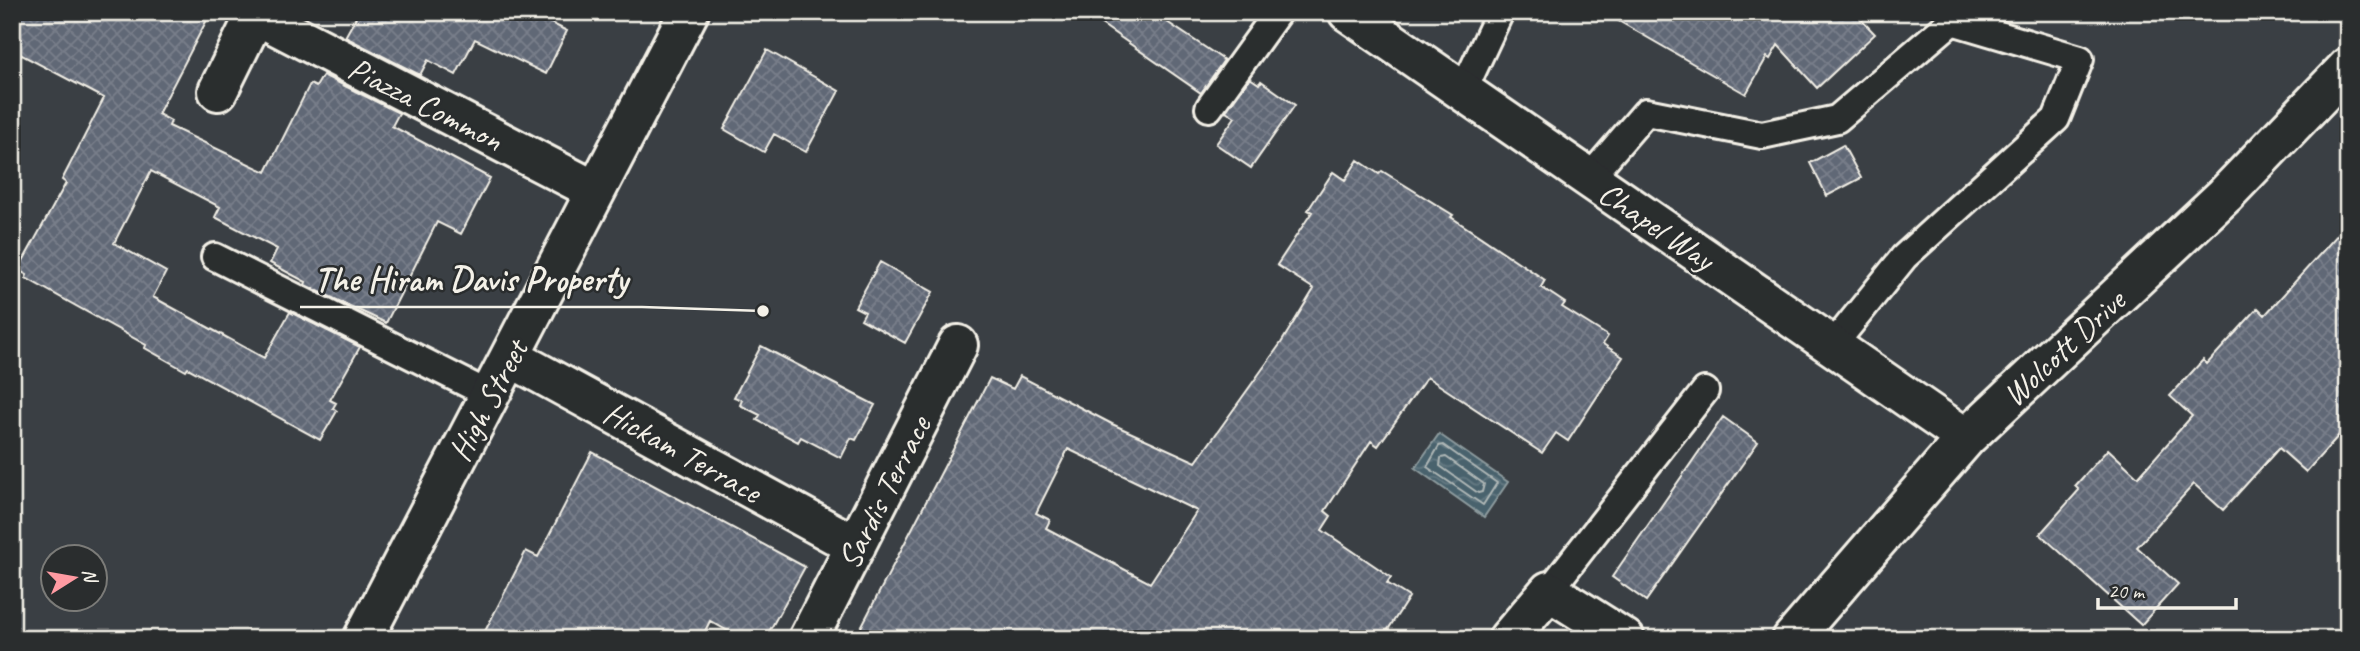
<svg xmlns="http://www.w3.org/2000/svg" width="2360" height="651" font-family="Caveat,sans-serif">
	<style>
		.water { fill: url(#water-waves); stroke: #8d9b9e; stroke-width: 2 }
		.lines { fill: none; stroke-linecap: round; stroke-linejoin: round }
		.shore { stroke: #b0b8b7; stroke-width: 2 }
		.building { fill: url(#building-cross-hatch); stroke: #f4f1e8; stroke-width: 2; fill-rule: evenodd }
		.service-casing { stroke: #f4f1e8; stroke-width: 32 }
		.minor-casing { stroke: #f4f1e8; stroke-width: 44 }
		.service { stroke: #2a2d2e; stroke-width: 26 }
		.minor { stroke: #2a2d2e; stroke-width: 38 }
		.labels { text-anchor: middle; stroke-width: 5; stroke-linejoin: round; paint-order: stroke }
		.street-label { font-size: 33px; fill: #f4f1e8; stroke: #2a2d2e }
		.leader { fill: none; stroke: #f4f1e8; stroke-width: 2.5 }
		.callout-dot { fill: #f4f1e8; stroke: #2a2d2e; stroke-width: 2.5 }
		.callout-label { font-size: 35px; text-anchor: middle; font-weight: bold; fill: #f4f1e8; stroke: #2a2d2e; stroke-width: 5; stroke-linejoin: round; paint-order: stroke }
	</style>
	<defs>
		<pattern id="water-waves" width="16" height="10" patternUnits="userSpaceOnUse" patternTransform="scale(1.75)"><rect width="16" height="10" fill="#49626d"/><path d="M0 5q4-4 8 0t8 0" fill="none" stroke="#647982"/></pattern>
		<pattern id="building-cross-hatch" width="8" height="8" patternUnits="userSpaceOnUse" patternTransform="scale(1.75)"><rect width="8" height="8" fill="#616876"/><path d="M0 0l8 8M0 8l8-8" fill="none" stroke="#787e8a"/></pattern>
	</defs>
	<rect width="100%" height="100%" fill="#3a3f44"/>
	<filter id="ink" filterUnits="userSpaceOnUse"><feTurbulence type="fractalNoise" baseFrequency=".0143" numOctaves="2"/><feDisplacementMap in="SourceGraphic" scale="14" xChannelSelector="R" yChannelSelector="G"/><feConvolveMatrix kernelMatrix="1 2 1 2 8 2 1 2 1" color-interpolation-filters="sRGB"/></filter>
	<g filter="url(#ink)">
		<path class="water" d="M1439 434 1508 482 1484 517 1415 468Z"/>
		<g class="lines">
			<path class="shore" d="M1443 445 1497 483 1483 505 1427 467 1439 446Z
				M1446 457 1484 484 1482 492 1478 493 1440 466 1441 458Z"/>
		</g>
		<path class="building" d="M12 12H211L158 114 171 121 169 126 266 172 310 84 316 87 323 75 399 113 392 126 490 178 461 234 437 222 386 323 305 285 306 282 270 263 277 249 215 217 220 207 151 171 114 243 166 272 153 297 264 358 290 312 360 347 330 400 336 403 333 408 337 411 320 440 188 368 186 371 145 348 146 345 26 278 27 275 18 270 66 183 62 180 104 98 12 50Z
			M359 12H529L567 31 546 74 475 39 456 75 428 60 420 75 345 37Z
			M1084 12H1152L1224 60 1201 93Z
			M1603 12H1854L1875 34 1817 88 1778 45 1770 59 1767 57 1746 94Z
			M767 50 839 91 806 152 774 134 764 152 724 129Z
			M1250 78 1259 84 1261 81 1295 105 1251 168 1216 144 1235 117 1226 111Z
			M1843 145 1861 178 1827 196 1810 163Z
			M1358 160 1379 174 1382 171 1453 215 1451 217 1545 280 1541 287 1565 303 1562 307 1608 336 1603 344 1623 357 1568 441 1556 433 1542 453 1427 377 1378 446 1371 441 1325 511 1331 516 1322 530 1391 577 1387 583 1409 597 1382 639H855L990 378 1013 389 1020 376 1112 424 1196 462 1281 343 1314 289 1277 265 1312 212 1308 210 1333 172 1345 180ZM1068 449 1197 511 1150 583 1046 528 1050 520 1036 513Z
			M2348 223V425L2306 472 2279 448 2223 510 2194 484 2137 547 2178 584 2141 625 2040 534 2079 490 2075 486 2108 449 2138 477 2192 416 2170 396 2203 360 2207 364 2258 308 2265 315Z
			M880 262 933 292 905 343 861 319 865 312 855 307Z
			M761 346 875 405 856 440 851 438 841 458 801 437 798 442 757 420 760 415 740 405 742 400 734 397Z
			M1723 417 1758 442 1646 601 1612 577Z
			M592 452 805 567 765 639H742L710 621 701 639H481L526 551 538 557Z"/>
		<g class="lines">
			<defs>
				<path id="service" d="M1463 91 1500 12
					M1209 108 1278 12
					M1589 178 1646 112 1762 135 1837 119 1952 21 2080 59 2056 119 1904 257 1833 345
					M215 257 490 395
					M1549 591 1705 391"/>
				<path id="minor" d="M1348 12 1966 438
					M256 15 596 191
					M218 91 257 12
					M510 357 856 546
					M363 639 689 12
					M808 639 958 345
					M1508 639 1549 591 1625 639
					M1792 639 1966 438 2225 195 2348 67"/>
			</defs>
			<use href="#service" class="service-casing"/>
			<use href="#minor" class="minor-casing"/>
			<use href="#service" class="service"/>
			<use href="#minor" class="minor"/>
		</g>
	</g>
	<g class="labels">
		<g class="street-label">
			<text transform="translate(426 103) rotate(27)" y="12">Piazza Common</text>
			<text transform="translate(1657 225) rotate(34)" y="12">Chapel Way</text>
			<text transform="translate(2063 347) rotate(-43)" y="12">Wolcott Drive</text>
			<text transform="translate(487 400) rotate(-62)" y="12">High Street</text>
			<text transform="translate(683 451) rotate(29)" y="12">Hickam Terrace</text>
			<text transform="translate(883 492) rotate(-63)" y="12">Sardis Terrace</text>
		</g>
	</g>
	<path class="leader" d="M763 311L642 307H300"/>
	<circle class="callout-dot" cx="763" cy="311" r="7"/>
	<g class="callout-label">
		<text x="471" y="291">The Hiram Davis Property</text>
	</g>
	<rect width="2360" height="651" fill="none" stroke="#2a2d2e" stroke-width="42"/>
	<rect x="21" y="21" width="2318" height="609" fill="none" stroke="#f4f1e8" stroke-width="2.5" filter="url(#ink)"/>
	<g transform="translate(74 578) rotate(79)"><circle r="33" fill="#2a2d2e" stroke="#7b7b78" stroke-width="2"/>
	<path d="M0-5L12 26L0 18L-12 26Z" fill="#ff9aa2"/>
	<text y="-10" font-size="19" font-weight="bold" text-anchor="middle" fill="#f4f1e8">N</text>
	</g>
	<path d="M2098 598v10h138v-10" fill="none" stroke="#f4f1e8" stroke-width="3.5"/>
	<text x="2108" y="598" font-size="21" fill="#f4f1e8" stroke="#2a2d2e" stroke-width="5" paint-order="stroke">20 m</text>
</svg>
